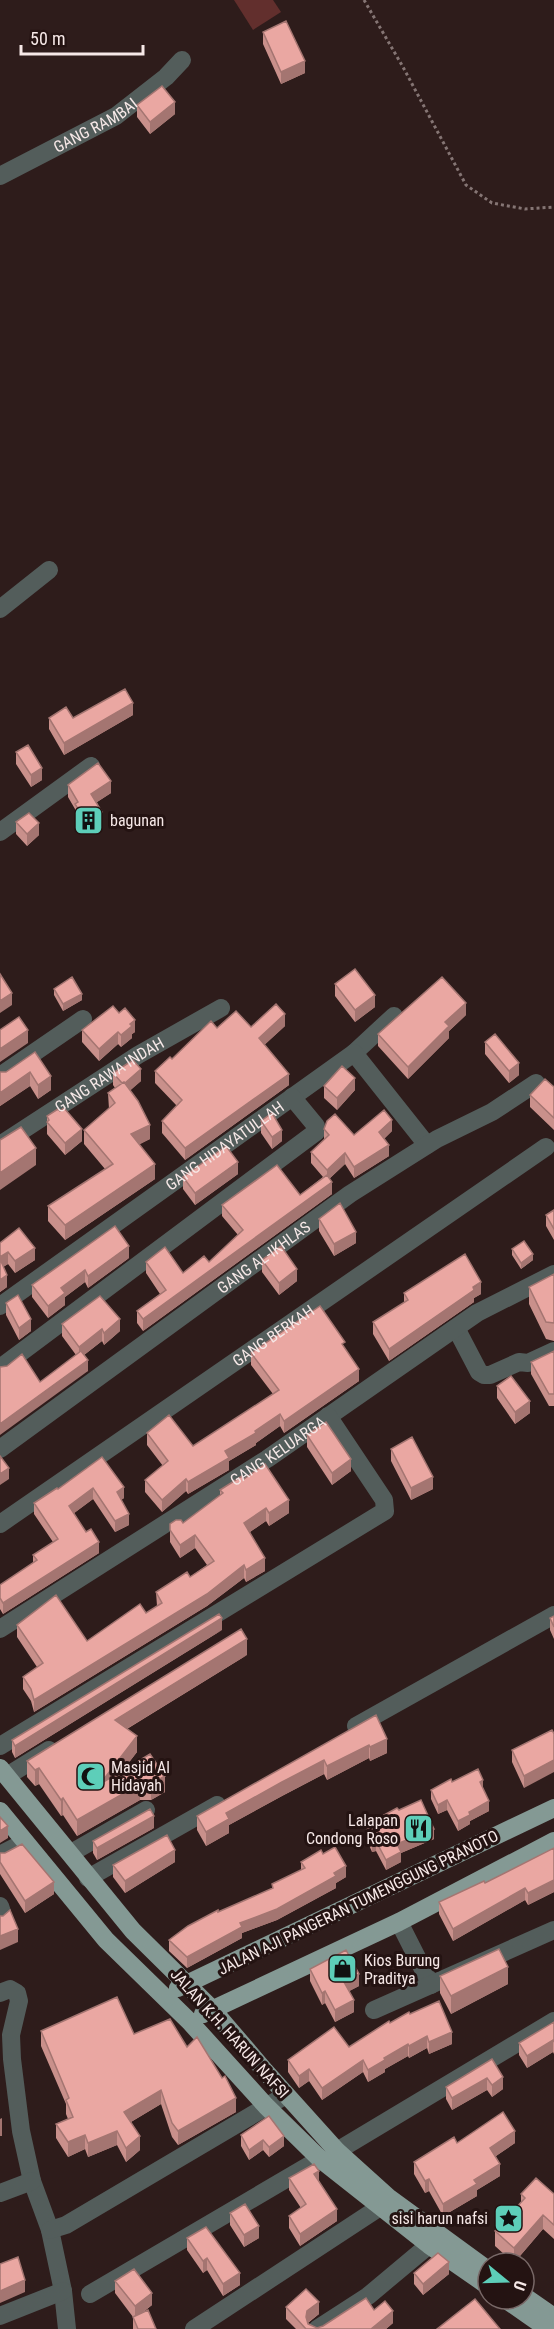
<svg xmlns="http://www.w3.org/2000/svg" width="554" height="2329" font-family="'Roboto Condensed',sans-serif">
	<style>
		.grass { fill: #622f2d }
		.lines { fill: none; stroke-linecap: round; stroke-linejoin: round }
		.path { stroke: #857574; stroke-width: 3; stroke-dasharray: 3 3; stroke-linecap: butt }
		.minor { stroke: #535d5b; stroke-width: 18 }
		.major { stroke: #849994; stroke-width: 18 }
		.wall { fill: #c9908b }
		.shaded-wall { fill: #a47571 }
		.building { fill: #eaa7a2; stroke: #a47571; stroke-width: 1.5 }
		.labels { text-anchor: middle; stroke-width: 6; stroke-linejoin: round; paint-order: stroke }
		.street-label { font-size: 16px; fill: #f6e8e7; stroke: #241312 }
		.poi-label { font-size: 16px; fill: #f6e8e7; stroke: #241312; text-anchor: start }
	</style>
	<rect width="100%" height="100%" fill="#2e1c1b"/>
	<path class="grass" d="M234 0H273L281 12 253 30Z"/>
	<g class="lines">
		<path class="path" d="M364 0 403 67 466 185 492 203 525 209 554 207"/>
		<g class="minor">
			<path id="s1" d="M0 176 116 116 166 77 182 60"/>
			<path d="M0 609 49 570"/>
			<path d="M0 832 91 766"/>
			<path d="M354 1053 394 1016"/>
			<path d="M0 1076 83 1019"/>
			<path id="s2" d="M0 1145 138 1055 221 1008"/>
			<path id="s3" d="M0 1306 354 1053 427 1145"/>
			<path d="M456 1328 479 1372 484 1375H490L519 1362 528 1363 554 1351"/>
			<path d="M0 1368 316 1132V1126L292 1097"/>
			<path id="s4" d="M0 1449 350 1194 437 1139 492 1112 536 1083"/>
			<path id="s5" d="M0 1524 546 1147"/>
			<path id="s6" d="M0 1629 267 1459 477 1313 554 1274"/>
			<path d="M356 1726 554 1615"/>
			<path d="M0 1746 385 1511 384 1500 328 1416"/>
			<path d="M7 1776 49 1750"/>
			<path d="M71 1853 146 1810"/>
			<path d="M0 1855 25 1842"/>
			<path d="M88 1878 217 1805"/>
			<path d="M0 1906 2 1912 0 1919"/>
			<path d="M399 1922 431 1985"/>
			<path d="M0 1993 10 1989 17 1993 19 2001 11 2035 12 2059 21 2131 32 2181 50 2230 63 2291 67 2329"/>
			<path d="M374 2010 554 1930"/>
			<path d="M337 2151 554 2021"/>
			<path d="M0 2193 32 2181"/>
			<path d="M50 2230 66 2225 286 2095"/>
			<path d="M90 2294 320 2159"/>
			<path d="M0 2316 63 2291"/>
			<path d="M194 2329 380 2207"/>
			<path d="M317 2329 368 2296 429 2245"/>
		</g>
		<path class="major" d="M0 1768 133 1931 212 2009 265 2071 337 2151 388 2197 488 2270
			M0 1811 106 1940 189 2021 266 2106 320 2159 429 2245 488 2286
			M178 1988 554 1808
			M203 2014 399 1922 554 1841
			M524 2296 554 2317
			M505 2299 548 2329"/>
	</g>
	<path class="wall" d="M263 32 305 73 281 84 263 44Z
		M137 105 175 114 150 134 137 117Z
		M133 715 64 755 49 729V718H73Z
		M16 752 42 780 31 787 16 764Z
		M68 785 111 793 97 802 102 824 89 832 84 830 75 816V809L68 797Z
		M16 822 39 835 27 846 16 834Z
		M335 984 375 1007 355 1022 335 996Z
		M54 989 82 1000 63 1011 54 995Z
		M466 1015 449 1031V1038L408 1079 378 1046V1034Z
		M285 1026 264 1045 289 1085 185 1160 162 1133V1121L177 1106 155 1083V1071L217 1028Z
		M82 1030 135 1032 132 1034V1038L121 1047 118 1044 99 1061 82 1042Z
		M485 1042 519 1075 509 1083 485 1054Z
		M35 1052 51 1090 38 1099 30 1086 0 1106V1072H6Z
		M113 1073 141 1081 130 1090 150 1139 139 1144 155 1179 65 1240 48 1221V1206L105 1169 84 1144V1130L109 1109 108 1093 115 1088 113 1085Z
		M324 1086 355 1090 337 1110 324 1098Z
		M554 1087V1130L530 1107V1095Z
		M47 1116 82 1141 65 1155 47 1134Z
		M261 1121 282 1141 272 1149 261 1133Z
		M324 1129 354 1135 392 1131 384 1139 389 1156 354 1178 345 1164 329 1179 332 1194 143 1331 137 1323V1311L160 1294 146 1273V1262L183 1273 209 1262 238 1235 222 1216V1205L300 1195 323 1177 311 1163V1152L324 1140Z
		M238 1174 195 1205 183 1189V1177Z
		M554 1210V1240L546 1226V1215Z
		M319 1219 356 1243 334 1256 319 1231Z
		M19 1228 35 1248V1260L15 1273 8 1264 3 1267 7 1275V1287L0 1292V1243Z
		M512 1249 533 1260 521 1269 512 1255Z
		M129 1258 88 1288 85 1282 65 1297V1305L48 1318 32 1297V1285Z
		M262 1260 297 1281 279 1295 262 1272Z
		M554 1274V1341L546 1339 529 1304V1287Z
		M404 1293 481 1294 474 1298V1302L389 1361 373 1334V1322L404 1303Z
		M6 1303 31 1331 19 1340 6 1315Z
		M62 1324 120 1331 104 1345 102 1341 84 1355 88 1371 40 1382 76 1355 62 1336Z
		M345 1349 359 1381 284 1433 280 1426 256 1443V1445L229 1461V1470L188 1494 186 1491 162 1512 145 1492V1480L163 1466 147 1445V1433L193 1446 273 1394 251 1365V1353Z
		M554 1351V1406H549L531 1374V1362Z
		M497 1386 530 1413 515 1424 497 1398Z
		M307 1435 351 1471 332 1485 307 1447Z
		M391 1449 433 1489 411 1500 391 1461Z
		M102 1457 124 1498 121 1500 129 1525 115 1532 93 1499 74 1513 99 1553 3 1614 0 1609V1585L33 1563V1555L53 1542 34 1514V1503L58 1489Z
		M244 1479 289 1513 269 1526 266 1521 250 1532 265 1571 246 1582 244 1578 207 1606 34 1712 31 1701 23 1689V1677L37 1667 17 1637V1625L87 1641 146 1613 157 1606 156 1592 190 1577 207 1565 195 1548 180 1558 170 1542V1524L183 1523 220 1496V1490Z
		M554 1616V1639L550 1630V1618Z
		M222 1630 15 1758 12 1752V1740Z
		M247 1655 127 1729 137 1752 123 1770 150 1754 165 1792 151 1800H140L77 1836 63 1815 61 1816 39 1784 35 1786 27 1777V1761Z
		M376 1715 387 1753 370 1761 369 1758 327 1780 324 1774 282 1796 229 1825V1833L206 1846 197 1830V1816Z
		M554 1734 524 1788 512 1762V1750Z
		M452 1782 483 1790 489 1811 470 1821V1824L458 1831 447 1810 438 1814 431 1799V1790Z
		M399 1810 434 1839 401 1853V1862L386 1870 376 1851 372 1852 366 1838V1828L384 1820V1815Z
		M154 1828 97 1860 93 1853V1841Z
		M554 1848V1892L528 1905 525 1900 453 1941 439 1914V1902L485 1883Z
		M0 1853 54 1894 25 1913 0 1874Z
		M323 1854 346 1877 336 1883V1888L277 1920 242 1933V1938L187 1968 169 1951V1940L218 1912 272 1889V1884L301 1870V1862Z
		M175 1862 125 1893 113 1877V1865Z
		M310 1969 359 1986 349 1991 354 2012 335 2022 325 2003 322 2005 310 1981Z
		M440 1976 508 1984 451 2014 440 1993Z
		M410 2014 452 2044 429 2054 427 2048 409 2058 408 2056 385 2069V2072L368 2082 363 2072 322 2100 309 2081 299 2088 288 2072V2060L349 2047 390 2023Z
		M554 2022V2054L553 2052 527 2068 519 2055V2043Z
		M41 2031 134 2034 187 2047 236 2112 178 2145 172 2137 161 2104 131 2122 140 2150 126 2162 117 2145 88 2157 85 2149 68 2157 56 2138V2124L68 2119 66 2114V2104L41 2046Z
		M492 2059 503 2089 492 2097 487 2090 452 2110 446 2099V2087Z
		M241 2135 284 2146 269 2157 263 2150 249 2160 241 2146Z
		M457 2143H515L496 2156 500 2176 477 2190V2196L443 2216 429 2191 425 2193 414 2174V2162Z
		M289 2178 319 2181 337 2221 300 2246 289 2228V2216L301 2208 289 2190Z
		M521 2194H554V2239L543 2229 514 2263 495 2246V2231L521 2202Z
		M230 2213 259 2238 244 2247 230 2225Z
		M187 2238 240 2285 223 2296 207 2270 203 2273 187 2250Z
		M414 2273 449 2274 423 2295 414 2284Z
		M115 2281 152 2305 141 2314 156 2329H133V2317L115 2293Z
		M286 2307 319 2314 308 2323 317 2328 374 2310 393 2323 386 2329H296L286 2319Z"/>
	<path class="shaded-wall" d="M305 61V73L281 84V72Z
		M175 102V114L150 134V122Z
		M133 703V715L64 755V743Z
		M42 768V780L31 787V775Z
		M111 781V793L91 806V794Z
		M102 812V824L89 832V820Z
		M39 823V835L27 846V834Z
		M12 993V1005L0 1013V1001Z
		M82 994V1000L63 1011V1004Z
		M375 995V1007L355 1022V1010Z
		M466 1003V1015L449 1031V1038L408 1079V1067L445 1022Z
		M285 1014V1026L259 1050V1038Z
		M135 1020V1032L132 1034V1038L121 1047V1035L130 1024Z
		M28 1030V1043L0 1062V1049Z
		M118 1032V1044L99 1061V1049Z
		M519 1063V1075L509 1083V1071Z
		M141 1069V1081L123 1097V1085Z
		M30 1072V1086L0 1106V1093Z
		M289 1074V1085L185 1160V1148Z
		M51 1076V1090L38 1099V1085Z
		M355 1078V1090L337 1110V1098Z
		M392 1120V1131L379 1143V1132Z
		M150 1125V1139L131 1149V1134Z
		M82 1129V1141L65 1155V1143Z
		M282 1130V1141L272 1149V1137Z
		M389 1145V1156L354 1178V1167Z
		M36 1148V1165L0 1190V1173Z
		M345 1153V1164L327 1181V1170Z
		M238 1162V1174L195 1205V1193Z
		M155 1164V1179L65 1240V1225Z
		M332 1182V1194L143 1331V1319Z
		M356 1232V1243L334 1256V1244Z
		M129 1246V1258L88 1288V1276Z
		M35 1248V1260L15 1273V1261Z
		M8 1252V1264L0 1269V1257Z
		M533 1254V1260L521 1269V1263Z
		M297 1269V1281L279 1295V1283Z
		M85 1270V1282L65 1297V1305L48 1318V1306L61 1288Z
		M7 1275V1287L0 1292V1280Z
		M481 1282V1294L474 1298V1302L389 1361V1349Z
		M31 1319V1331L19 1340V1328Z
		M120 1319V1331L104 1345V1333Z
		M102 1329V1341L79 1359V1347Z
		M88 1360V1371L0 1435V1424Z
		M359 1369V1381L284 1433V1421Z
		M530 1401V1413L515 1424V1412Z
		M280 1414V1426L256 1443V1445L229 1461V1470L188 1494V1482L225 1451Z
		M351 1459V1471L332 1485V1473Z
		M9 1468V1479L0 1485V1474Z
		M433 1477V1489L411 1500V1488Z
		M186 1479V1491L162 1512V1500Z
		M124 1487V1498L117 1503V1492Z
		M93 1488V1499L69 1517V1506Z
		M289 1500V1513L269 1526V1513Z
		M266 1508V1521L244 1536V1523Z
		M129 1514V1525L115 1532V1521Z
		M195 1535V1548L180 1558V1545Z
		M99 1542V1553L3 1614V1603Z
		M265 1558V1571L246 1582V1570Z
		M244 1565V1578L207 1606 34 1712V1700Z
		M222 1618V1630L15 1758V1746Z
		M247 1639V1655L115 1736V1720Z
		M137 1736V1752L100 1800V1784Z
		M387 1739V1753L370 1761V1747Z
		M369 1745V1758L327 1780V1766Z
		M324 1760V1774L282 1796 229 1825V1833L206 1846V1832L226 1813 282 1782Z
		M554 1760V1772L524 1788V1776Z
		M39 1768V1784L35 1786V1770Z
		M165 1776V1792L151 1800V1784Z
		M483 1780V1790L480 1782Z
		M140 1784V1800L77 1836V1820Z
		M63 1798V1815L61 1816V1800Z
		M447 1800V1810L438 1814V1805Z
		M489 1801V1811L470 1821V1824L458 1831V1821L469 1812Z
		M154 1816V1828L97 1860V1848Z
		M8 1826V1838L0 1843V1831Z
		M434 1829V1839L401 1853V1862L386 1870V1860L397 1844Z
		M376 1841V1851L372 1852V1842Z
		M175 1850V1862L125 1893V1881Z
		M346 1866V1877L336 1883V1888L277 1920 242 1933V1938L187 1968V1957L240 1923Z
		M554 1880V1892L528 1905V1893Z
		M54 1882V1894L25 1913V1901Z
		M525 1888V1900L453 1941V1929Z
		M18 1929V1942L0 1950V1936Z
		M508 1967V1984L451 2014V1996Z
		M359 1974V1986L344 1994V1982Z
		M325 1991V2003L322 2005V1993Z
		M354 2000V2012L335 2022V2010Z
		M452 2032V2044L429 2054V2042Z
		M427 2036V2048L409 2058V2046Z
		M553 2040V2052L527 2068V2056Z
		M408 2044V2056L385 2069V2072L368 2082V2070L384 2058Z
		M363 2060V2072L322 2100V2088Z
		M309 2069V2081L299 2088V2076Z
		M503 2077V2089L492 2097V2085Z
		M487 2078V2090L452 2110V2098Z
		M161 2090V2104L124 2126V2112Z
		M236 2098V2112L178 2145V2131Z
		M2 2118V2136H0V2119Z
		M117 2131V2145L88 2157V2143Z
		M515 2131V2143L490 2160V2148Z
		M85 2135V2149L68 2157V2142Z
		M140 2136V2150L126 2162V2148Z
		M284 2136V2146L269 2157V2147Z
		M263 2140V2150L249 2160V2150Z
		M500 2164V2176L477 2190V2196L443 2216V2204L474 2180Z
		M319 2171V2183L314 2174Z
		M429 2179V2191L425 2193V2181Z
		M337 2209V2221L300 2246V2234Z
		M543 2215V2229L514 2263V2248Z
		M259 2226V2238L244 2247V2235Z
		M207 2258V2270L203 2273V2261Z
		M449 2262V2274L423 2295V2284Z
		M240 2273V2285L223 2296V2284Z
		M25 2280V2292L0 2303V2291Z
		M152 2293V2305L135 2318V2306Z
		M319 2302V2314L307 2323 306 2317 307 2311Z
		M393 2311V2323L386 2329H371Z"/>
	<path class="building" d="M286 21 305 61 281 72 263 32Z
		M162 86 175 102 150 122 137 105Z
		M125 689 133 703 64 743 49 718 66 707 73 718Z
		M28 745 42 768 31 775 16 752Z
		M98 763 111 781 91 794 102 812 89 820 84 818 75 804 78 802 68 785Z
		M29 813 39 823 27 834 16 822Z
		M355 969 375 995 355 1010 335 984Z
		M0 974 12 993 0 1001Z
		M72 977 82 994 63 1004 54 989Z
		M442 977 466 1003 445 1022 449 1026 408 1067 378 1034Z
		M276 1004 285 1014 259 1038 289 1074 185 1148 162 1121 182 1100 155 1071 170 1057 172 1059 211 1021 217 1028 236 1011 251 1027Z
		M113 1006 119 1013 125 1008 135 1020 130 1024 132 1026 121 1035 118 1032 99 1049 82 1030Z
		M19 1017 28 1030 0 1049V1030Z
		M495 1034 519 1063 509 1071 485 1042Z
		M35 1052 51 1076 38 1085 30 1072 0 1093V1072H6Z
		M133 1060 141 1069 125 1083 124 1082 122 1083 113 1073Z
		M342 1066 355 1078 337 1098 324 1086Z
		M545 1079 554 1087V1118L530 1095Z
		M124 1082 138 1101 150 1125 131 1134 155 1164 65 1225 48 1206 113 1164 84 1130 115 1103 108 1093Z
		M64 1108 82 1129 65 1143 47 1122 49 1120 47 1116 58 1109 60 1111Z
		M384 1110 392 1120 379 1132 389 1145 354 1167 345 1153 327 1170 311 1152 329 1135 324 1129 327 1121 335 1114 354 1135Z
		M272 1113 282 1130 272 1137 261 1121Z
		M21 1127 36 1148 0 1173V1140Z
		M226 1146 238 1162 195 1193 183 1177Z
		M277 1165 300 1195 327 1175 332 1182 143 1319 137 1311 166 1290 146 1262 165 1247 183 1273 204 1256 209 1262 243 1230 222 1205Z
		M340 1203 356 1232 334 1244 319 1219Z
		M554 1210V1229L546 1215Z
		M115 1226 129 1246 88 1276 85 1270 61 1288 65 1293 48 1306 32 1285Z
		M19 1228 35 1248 15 1261 8 1252 0 1257V1243Z
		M524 1241 533 1254 521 1263 512 1249Z
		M281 1246 297 1269 279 1283 262 1260Z
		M465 1254 481 1282 473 1287 474 1290 389 1349 373 1322 408 1300 404 1293Z
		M0 1259 7 1275 0 1280Z
		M554 1274V1323L546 1322 529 1287Z
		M18 1295 31 1319 19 1328 6 1303Z
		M100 1296 120 1319 104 1333 102 1329 79 1347 62 1324Z
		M320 1306 345 1342 342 1344 359 1369 284 1421 280 1414 255 1431 256 1433 225 1451 229 1458 188 1482 186 1479 162 1500 145 1480 168 1461 147 1433 169 1415 193 1446 279 1390 251 1353Z
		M81 1351 88 1360 0 1424V1367L7 1366 22 1354 40 1382Z
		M554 1351V1394H549L531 1362Z
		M511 1376 530 1401 515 1412 497 1386Z
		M326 1422 351 1459 332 1473 307 1435Z
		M412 1437 433 1477 411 1488 391 1449Z
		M0 1456 9 1468 0 1474Z
		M102 1457 124 1487 117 1492 129 1514 115 1521 93 1488 69 1506 86 1532 91 1529 99 1542 3 1603 0 1598V1585L37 1560 33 1555 58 1539 34 1503 57 1488 58 1489Z
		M265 1464 289 1500 269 1513 266 1508 244 1523 265 1558 246 1570 244 1565 207 1594 34 1700 31 1689 23 1677 43 1663 17 1625 56 1595 87 1641 140 1604 146 1613 162 1603 156 1592 187 1572 190 1577 214 1561 195 1535 180 1545 170 1530V1524L176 1520H181L183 1523 223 1493 220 1490 242 1476 244 1479Z
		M219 1614 222 1618 15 1746 12 1740Z
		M554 1616V1627L550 1618Z
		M241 1629 247 1639 115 1720 137 1736 100 1784 150 1754 165 1776 151 1784H140L77 1820 63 1798 61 1800 39 1768 35 1770 27 1761Z
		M376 1715 387 1739 370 1747 369 1745 327 1766 324 1760 282 1782 226 1813 229 1819 206 1832 197 1816Z
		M552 1730 554 1734V1760L524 1776 512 1750Z
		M478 1769 483 1780 480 1782 489 1801 469 1812 470 1815 458 1821 447 1800 438 1805 431 1790 451 1779 452 1782Z
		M421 1800 434 1829 397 1844 401 1852 386 1860 376 1841 372 1842 366 1828 387 1819 384 1815 397 1808 399 1810Z
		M150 1809 154 1816 97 1848 93 1841Z
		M0 1817 8 1826 0 1831Z
		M167 1835 175 1850 125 1881 113 1865Z
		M22 1844 54 1882 25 1901 0 1862V1853H5Z
		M335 1847 346 1866 334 1873 336 1876 277 1909 240 1923 242 1927 187 1957 169 1940 188 1926 218 1910V1912L273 1888 272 1884 305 1868 301 1862 321 1850 323 1854Z
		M554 1848V1880L528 1893 525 1888 453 1929 439 1902 484 1881 485 1883Z
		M10 1910 18 1929 0 1936V1916H3Z
		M499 1949 508 1967 451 1996 440 1976Z
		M346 1950 359 1974 344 1982 354 2000 335 2010 325 1991 322 1993 310 1969Z
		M117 1997 134 2034 170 2019 187 2047 197 2037 222 2078 225 2076 236 2098 178 2131 172 2123 161 2090 124 2112 140 2136 126 2148 117 2131 88 2143 85 2135 68 2142 56 2124 73 2117 66 2100 69 2098 41 2031Z
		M439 2001 452 2032 429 2042 427 2036 409 2046 408 2044 384 2058 385 2060 368 2070 363 2060 322 2088 309 2069 299 2076 288 2060 334 2027 349 2047 389 2021 390 2023 409 2012 410 2014Z
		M554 2022V2042L553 2040 527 2056 519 2043Z
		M492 2059 503 2077 492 2085 487 2078 452 2098 446 2087Z
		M503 2112 515 2131 490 2148 500 2164 474 2180 477 2184 443 2204 429 2179 425 2181 414 2162 454 2137 457 2143Z
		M269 2116 284 2136 269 2147 263 2140 249 2150 241 2135Z
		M314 2164 319 2171 314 2174 337 2209 300 2234 289 2216 306 2204 289 2178Z
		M536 2178 554 2194V2225L543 2215 514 2248 495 2231 525 2198 521 2194Z
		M245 2204 259 2226 244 2235 230 2213Z
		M206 2227 240 2273 223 2284 207 2258 203 2261 187 2238Z
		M438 2253 449 2262 423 2284 414 2273Z
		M18 2257 25 2280 0 2291V2264Z
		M134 2269 152 2293 135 2306 115 2281Z
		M306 2289 319 2302 307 2311 306 2317 308 2324 317 2328 323 2326 366 2298 374 2310 385 2301 393 2311 371 2329H306L286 2307Z
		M475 2299 500 2329H437Z
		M148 2310 156 2329H138L133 2317Z"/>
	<defs>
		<symbol id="building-square" viewBox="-11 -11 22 22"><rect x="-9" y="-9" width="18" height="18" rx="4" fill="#5dceb9" stroke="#241312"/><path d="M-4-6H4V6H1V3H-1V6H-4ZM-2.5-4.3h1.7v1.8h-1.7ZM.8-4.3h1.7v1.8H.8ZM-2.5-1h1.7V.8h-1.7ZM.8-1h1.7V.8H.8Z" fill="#111"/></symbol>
		<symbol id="mosque-square" viewBox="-11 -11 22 22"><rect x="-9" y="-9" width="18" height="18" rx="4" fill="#5dceb9" stroke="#241312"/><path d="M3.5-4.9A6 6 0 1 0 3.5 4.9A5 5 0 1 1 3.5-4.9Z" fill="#111"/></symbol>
		<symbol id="restaurant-square" viewBox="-11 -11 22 22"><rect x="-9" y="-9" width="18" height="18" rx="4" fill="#5dceb9" stroke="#241312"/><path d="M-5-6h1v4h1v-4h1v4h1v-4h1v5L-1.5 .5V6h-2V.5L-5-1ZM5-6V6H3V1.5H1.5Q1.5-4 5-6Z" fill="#111"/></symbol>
		<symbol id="shop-square" viewBox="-11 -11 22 22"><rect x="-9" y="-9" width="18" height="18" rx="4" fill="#5dceb9" stroke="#241312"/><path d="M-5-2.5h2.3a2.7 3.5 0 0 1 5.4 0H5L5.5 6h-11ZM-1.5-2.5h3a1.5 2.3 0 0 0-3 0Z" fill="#111"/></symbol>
		<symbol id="sight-square" viewBox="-11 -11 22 22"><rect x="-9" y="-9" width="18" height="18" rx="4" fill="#5dceb9" stroke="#241312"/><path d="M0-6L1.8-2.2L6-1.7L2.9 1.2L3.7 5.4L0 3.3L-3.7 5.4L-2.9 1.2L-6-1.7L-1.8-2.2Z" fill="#111"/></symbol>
	</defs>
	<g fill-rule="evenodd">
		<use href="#building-square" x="72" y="804" width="33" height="33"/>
		<use href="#mosque-square" x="74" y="1760" width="33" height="33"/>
		<use href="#restaurant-square" x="402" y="1812" width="33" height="33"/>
		<use href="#shop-square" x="326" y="1952" width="33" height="33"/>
		<use href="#sight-square" x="492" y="2202" width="33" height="33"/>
	</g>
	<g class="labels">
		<g class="street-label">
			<text dy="6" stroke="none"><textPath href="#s1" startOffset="108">GANG RAMBAI</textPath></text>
			<text dy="6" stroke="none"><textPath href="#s2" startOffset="130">GANG RAWA INDAH</textPath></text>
			<text dy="6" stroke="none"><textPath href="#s3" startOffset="276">GANG HIDAYATULLAH</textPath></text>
			<text dy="6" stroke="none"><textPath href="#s4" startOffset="326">GANG AL-IKHLAS</textPath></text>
			<text dy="6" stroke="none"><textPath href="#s5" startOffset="332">GANG BERKAH</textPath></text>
			<text dy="6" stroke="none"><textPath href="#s6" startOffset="330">GANG KELUARGA</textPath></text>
			<text transform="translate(358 1902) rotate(-26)" y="6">JALAN AJI PANGERAN TUMENGGUNG PRANOTO</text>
			<text transform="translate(230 2033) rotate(48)" y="6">JALAN K.H. HARUN NAFSI</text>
		</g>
		<g class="poi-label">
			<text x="110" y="826">bagunan</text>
			<text x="111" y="1773">Masjid Al<tspan x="111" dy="18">Hidayah</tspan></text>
			<text x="398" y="1826" text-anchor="end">Lalapan<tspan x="398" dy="18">Condong Roso</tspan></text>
			<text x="364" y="1966">Kios Burung<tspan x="364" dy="18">Praditya</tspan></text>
			<text x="488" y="2224" text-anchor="end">sisi harun nafsi</text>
		</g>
	</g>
	<g transform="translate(506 2281) rotate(109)"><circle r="28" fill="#241312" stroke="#786867" stroke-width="1.5"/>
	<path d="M0-4.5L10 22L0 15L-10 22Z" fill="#5dceb9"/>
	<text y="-9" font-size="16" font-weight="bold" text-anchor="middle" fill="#f6e8e7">U</text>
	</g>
	<path d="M21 45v9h122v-9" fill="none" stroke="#f6e8e7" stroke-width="3"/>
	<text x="30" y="45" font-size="18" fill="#f6e8e7" stroke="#241312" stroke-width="4.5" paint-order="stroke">50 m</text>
</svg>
